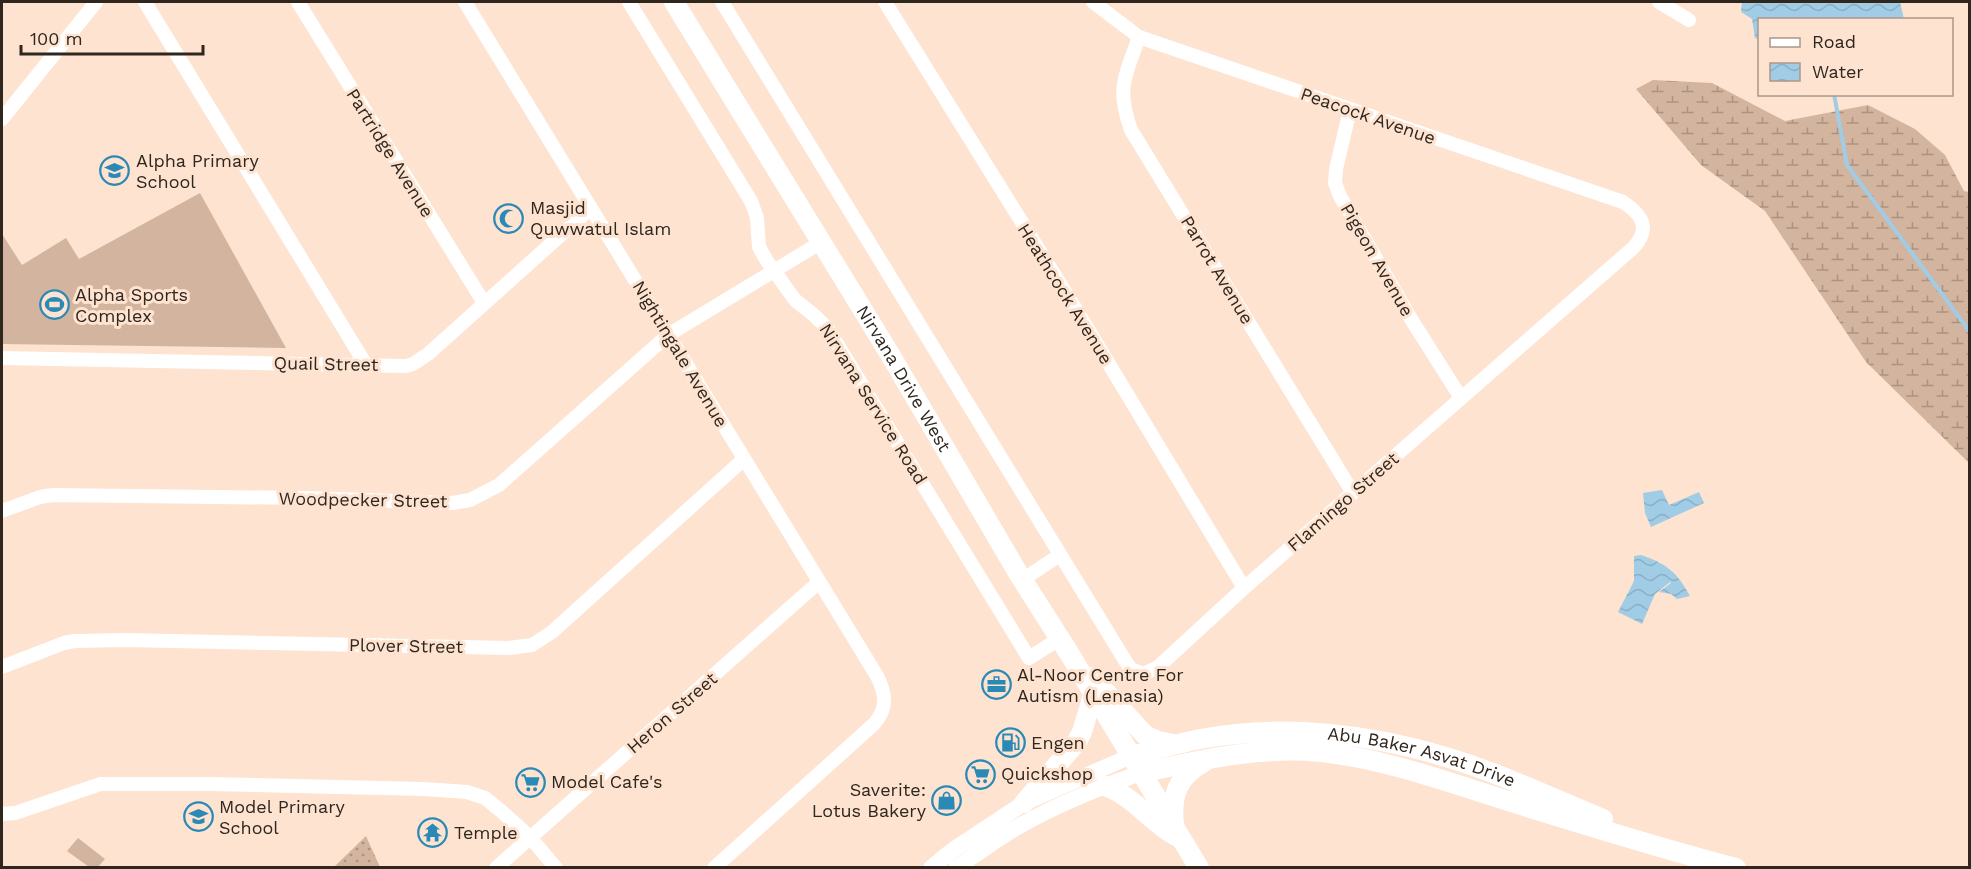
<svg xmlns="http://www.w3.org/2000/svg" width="1971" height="869" font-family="'Work Sans',sans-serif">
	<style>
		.grass { fill: url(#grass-dots) }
		.wetland { fill: url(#wetland-marsh) }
		.pitch { fill: #d3b59f }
		.water { fill: url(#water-waves) }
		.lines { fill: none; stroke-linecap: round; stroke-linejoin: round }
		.stream { stroke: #a1cce5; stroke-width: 4 }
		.minor { stroke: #fff; stroke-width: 14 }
		.tertiary { stroke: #fff; stroke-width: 16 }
		.secondary { stroke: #fff; stroke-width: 20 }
		.labels { text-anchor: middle; stroke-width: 6; stroke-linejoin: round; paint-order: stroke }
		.street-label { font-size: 18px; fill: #2f261e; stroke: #fde3d0 }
		.poi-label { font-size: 18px; fill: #2f261e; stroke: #fde3d0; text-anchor: start }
	</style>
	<defs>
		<pattern id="grass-dots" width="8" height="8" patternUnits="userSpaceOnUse" patternTransform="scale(1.5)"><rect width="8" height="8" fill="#d3b59f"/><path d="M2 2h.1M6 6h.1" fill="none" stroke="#ac9381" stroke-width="1.8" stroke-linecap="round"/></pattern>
		<pattern id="wetland-marsh" width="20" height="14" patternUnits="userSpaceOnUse" patternTransform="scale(1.5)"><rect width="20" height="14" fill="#d3b59f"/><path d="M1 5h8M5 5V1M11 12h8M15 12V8" fill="none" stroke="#ac9381"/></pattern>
		<pattern id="water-waves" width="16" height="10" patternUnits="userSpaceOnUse" patternTransform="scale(1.5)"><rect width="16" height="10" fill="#a1cce5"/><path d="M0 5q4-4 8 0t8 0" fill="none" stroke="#8bafc4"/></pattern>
	</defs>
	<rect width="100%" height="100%" fill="#fde3d0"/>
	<path class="grass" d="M366 836 380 867H334Z"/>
	<path class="wetland" d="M1653 80 1712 83 1785 121 1868 105 1915 129 1945 155 1964 191 1969 192V463L1866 362 1765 211 1701 165 1636 89Z"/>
	<path class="pitch" d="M200 193 286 348 2 344V234L22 265 66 238 79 259Z
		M78 838 105 859 98 867H89L67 851Z"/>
	<path class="water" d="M1742 2H1900L1904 19 1760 20 1759 40 1755 38 1752 19 1741 12Z
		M1662 490 1669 505 1699 492 1704 503 1651 527 1645 513 1643 493Z
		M1641 555C1667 564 1677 572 1690 596L1677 599 1671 594 1659 592 1671 583 1670 582 1655 594 1642 624 1618 612 1634 581V556Z"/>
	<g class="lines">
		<path class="stream" d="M1834 94 1847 165 1970 332"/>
		<path class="minor" d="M145 2 366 365
			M298 2 484 303
			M465 2 877 676C886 694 888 708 874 724L714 868
			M629 2 751 201 757 218 759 247 767 261 795 300 815 316 828 329 1029 658 1059 639
			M722 2 1126 662 1131 669 1143 674 1158 667 1244 588 1633 248C1651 229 1643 215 1623 202L1139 37 1093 2
			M885 2 1077 311 1244 588
			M1659 2 1689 20
			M1139 37C1125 77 1116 88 1131 130L1353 493
			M1350 110 1336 169 1335 183 1340 196 1411 319 1461 398
			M2 119 96 2
			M2 358 406 366 413 364 428 354 591 208
			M2 511 40 497 53 495 309 498 452 503 470 500 499 485 668 335 820 243
			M1022 580 1060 555
			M2 667 64 643 75 641 124 640 509 648 532 645 552 632 744 459
			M2 814 15 813 100 784H208L424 789 467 792 485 798 501 811 530 837 556 868
			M496 868 819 582"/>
		<path class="tertiary" d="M931 868 953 850 1024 803 1131 756
			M956 868C975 855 994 841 1014 829 1054 806 1097 788 1141 773"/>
		<g class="secondary">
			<path id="s1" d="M674 2 891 356 1018 573 1069 653 1199 868"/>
			<path d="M1092 677 1145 735 1158 741 1173 744"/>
			<path id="s2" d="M1131 756C1156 750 1181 742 1206 738 1285 724 1371 734 1446 757 1500 773 1551 798 1603 819"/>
			<path d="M1141 773C1200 760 1260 746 1321 752 1385 759 1445 781 1505 800 1582 824 1659 848 1736 868"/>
			<path d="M1105 786C1134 796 1150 822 1176 836"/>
			<path d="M1024 803 1076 743 1082 732 1093 695"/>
			<path d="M1174 825C1171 795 1177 777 1204 762"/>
		</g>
	</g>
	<defs>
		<symbol id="school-ring" viewBox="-11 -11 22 22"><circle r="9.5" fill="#fde3d0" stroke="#2b89b5" stroke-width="1.5"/><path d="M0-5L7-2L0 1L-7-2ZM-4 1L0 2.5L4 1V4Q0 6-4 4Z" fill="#2b89b5"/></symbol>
		<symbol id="mosque-ring" viewBox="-11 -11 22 22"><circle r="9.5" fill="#fde3d0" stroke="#2b89b5" stroke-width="1.5"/><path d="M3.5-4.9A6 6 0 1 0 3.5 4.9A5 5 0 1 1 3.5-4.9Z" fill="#2b89b5"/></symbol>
		<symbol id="stadium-ring" viewBox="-11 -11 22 22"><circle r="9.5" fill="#fde3d0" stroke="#2b89b5" stroke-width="1.5"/><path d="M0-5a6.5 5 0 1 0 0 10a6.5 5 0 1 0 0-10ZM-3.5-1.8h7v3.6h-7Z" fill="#2b89b5"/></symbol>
		<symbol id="office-ring" viewBox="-11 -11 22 22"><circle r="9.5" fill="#fde3d0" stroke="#2b89b5" stroke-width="1.5"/><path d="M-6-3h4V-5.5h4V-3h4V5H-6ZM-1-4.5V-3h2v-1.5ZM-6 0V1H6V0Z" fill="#2b89b5"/></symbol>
		<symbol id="fuel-ring" viewBox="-11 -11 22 22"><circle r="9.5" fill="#fde3d0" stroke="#2b89b5" stroke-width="1.5"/><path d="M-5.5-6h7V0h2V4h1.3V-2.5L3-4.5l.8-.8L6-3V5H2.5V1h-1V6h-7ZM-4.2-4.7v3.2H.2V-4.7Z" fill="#2b89b5"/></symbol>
		<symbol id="supermarket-ring" viewBox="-11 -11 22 22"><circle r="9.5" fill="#fde3d0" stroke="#2b89b5" stroke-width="1.5"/><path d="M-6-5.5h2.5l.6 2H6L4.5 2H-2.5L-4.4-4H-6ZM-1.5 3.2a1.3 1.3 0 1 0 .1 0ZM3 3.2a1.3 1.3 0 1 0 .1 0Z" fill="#2b89b5"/></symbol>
		<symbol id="shop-ring" viewBox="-11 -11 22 22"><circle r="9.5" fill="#fde3d0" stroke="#2b89b5" stroke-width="1.5"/><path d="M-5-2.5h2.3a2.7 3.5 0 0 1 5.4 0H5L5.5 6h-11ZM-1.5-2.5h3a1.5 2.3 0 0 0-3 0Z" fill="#2b89b5"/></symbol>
		<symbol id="temple-ring" viewBox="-11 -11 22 22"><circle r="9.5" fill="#fde3d0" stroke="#2b89b5" stroke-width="1.5"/><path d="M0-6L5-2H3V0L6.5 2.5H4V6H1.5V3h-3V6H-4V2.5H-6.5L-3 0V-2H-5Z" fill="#2b89b5"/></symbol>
	</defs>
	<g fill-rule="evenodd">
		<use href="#school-ring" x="98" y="154" width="33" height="33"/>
		<use href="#mosque-ring" x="492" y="202" width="33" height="33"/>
		<use href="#stadium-ring" x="38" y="288" width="33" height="33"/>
		<use href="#office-ring" x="980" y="668" width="33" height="33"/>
		<use href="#fuel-ring" x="994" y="726" width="33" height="33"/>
		<use href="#supermarket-ring" x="964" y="758" width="33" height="33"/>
		<use href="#supermarket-ring" x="514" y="766" width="33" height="33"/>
		<use href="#shop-ring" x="930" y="784" width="33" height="33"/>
		<use href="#school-ring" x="182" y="800" width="33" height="33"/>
		<use href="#temple-ring" x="416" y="816" width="33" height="33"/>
	</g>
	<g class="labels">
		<g class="street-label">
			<text transform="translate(1368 116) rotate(19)" y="6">Peacock Avenue</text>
			<text transform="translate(390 153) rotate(58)" y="6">Partridge Avenue</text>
			<text transform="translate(1377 260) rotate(60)" y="6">Pigeon Avenue</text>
			<text transform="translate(1217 270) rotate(59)" y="6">Parrot Avenue</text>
			<text transform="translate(1065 294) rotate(58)" y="6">Heathcock Avenue</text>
			<text transform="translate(680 354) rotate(59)" y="6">Nightingale Avenue</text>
			<text transform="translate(326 364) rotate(1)" y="6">Quail Street</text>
			<text dy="6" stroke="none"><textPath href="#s1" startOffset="441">Nirvana Drive West</textPath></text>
			<text transform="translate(873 404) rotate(58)" y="6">Nirvana Service Road</text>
			<text transform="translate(363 500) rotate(1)" y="6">Woodpecker Street</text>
			<text transform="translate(1343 502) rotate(-41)" y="6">Flamingo Street</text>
			<text transform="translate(406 646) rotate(1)" y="6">Plover Street</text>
			<text transform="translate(672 713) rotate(-41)" y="6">Heron Street</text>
			<text dy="6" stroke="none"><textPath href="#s2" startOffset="296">Abu Baker Asvat Drive</textPath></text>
		</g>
		<g class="poi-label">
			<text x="136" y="167">Alpha Primary<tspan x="136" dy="21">School</tspan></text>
			<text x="530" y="214">Masjid<tspan x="530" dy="21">Quwwatul Islam</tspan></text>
			<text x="75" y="301">Alpha Sports<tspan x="75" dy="21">Complex</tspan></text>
			<text x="1017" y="681">Al-Noor Centre For<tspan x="1017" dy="21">Autism (Lenasia)</tspan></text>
			<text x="1031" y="749">Engen</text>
			<text x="1001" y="780">Quickshop</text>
			<text x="551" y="788">Model Cafe's</text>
			<text x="926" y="796" text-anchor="end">Saverite:<tspan x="926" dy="21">Lotus Bakery</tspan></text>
			<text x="219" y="813">Model Primary<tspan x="219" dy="21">School</tspan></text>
			<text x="454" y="839">Temple</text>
		</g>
	</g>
	<rect width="1971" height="869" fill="none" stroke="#2f261e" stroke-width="6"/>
	<rect x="1758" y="18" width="195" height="78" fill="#fde3d0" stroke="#ab9789" stroke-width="1.5"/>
	<rect x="1770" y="38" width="30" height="9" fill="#ffffff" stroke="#ab9789" stroke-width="1.5"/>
	<text x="1812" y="48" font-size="18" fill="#2f261e">Road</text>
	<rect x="1770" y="63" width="30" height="18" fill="url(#water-waves)" stroke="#ab9789" stroke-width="1.5"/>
	<text x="1812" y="78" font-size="18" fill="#2f261e">Water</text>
	<path d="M21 45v9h182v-9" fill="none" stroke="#2f261e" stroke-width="3"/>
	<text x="30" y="45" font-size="18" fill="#2f261e" stroke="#fde3d0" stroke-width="4.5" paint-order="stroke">100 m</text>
</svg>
